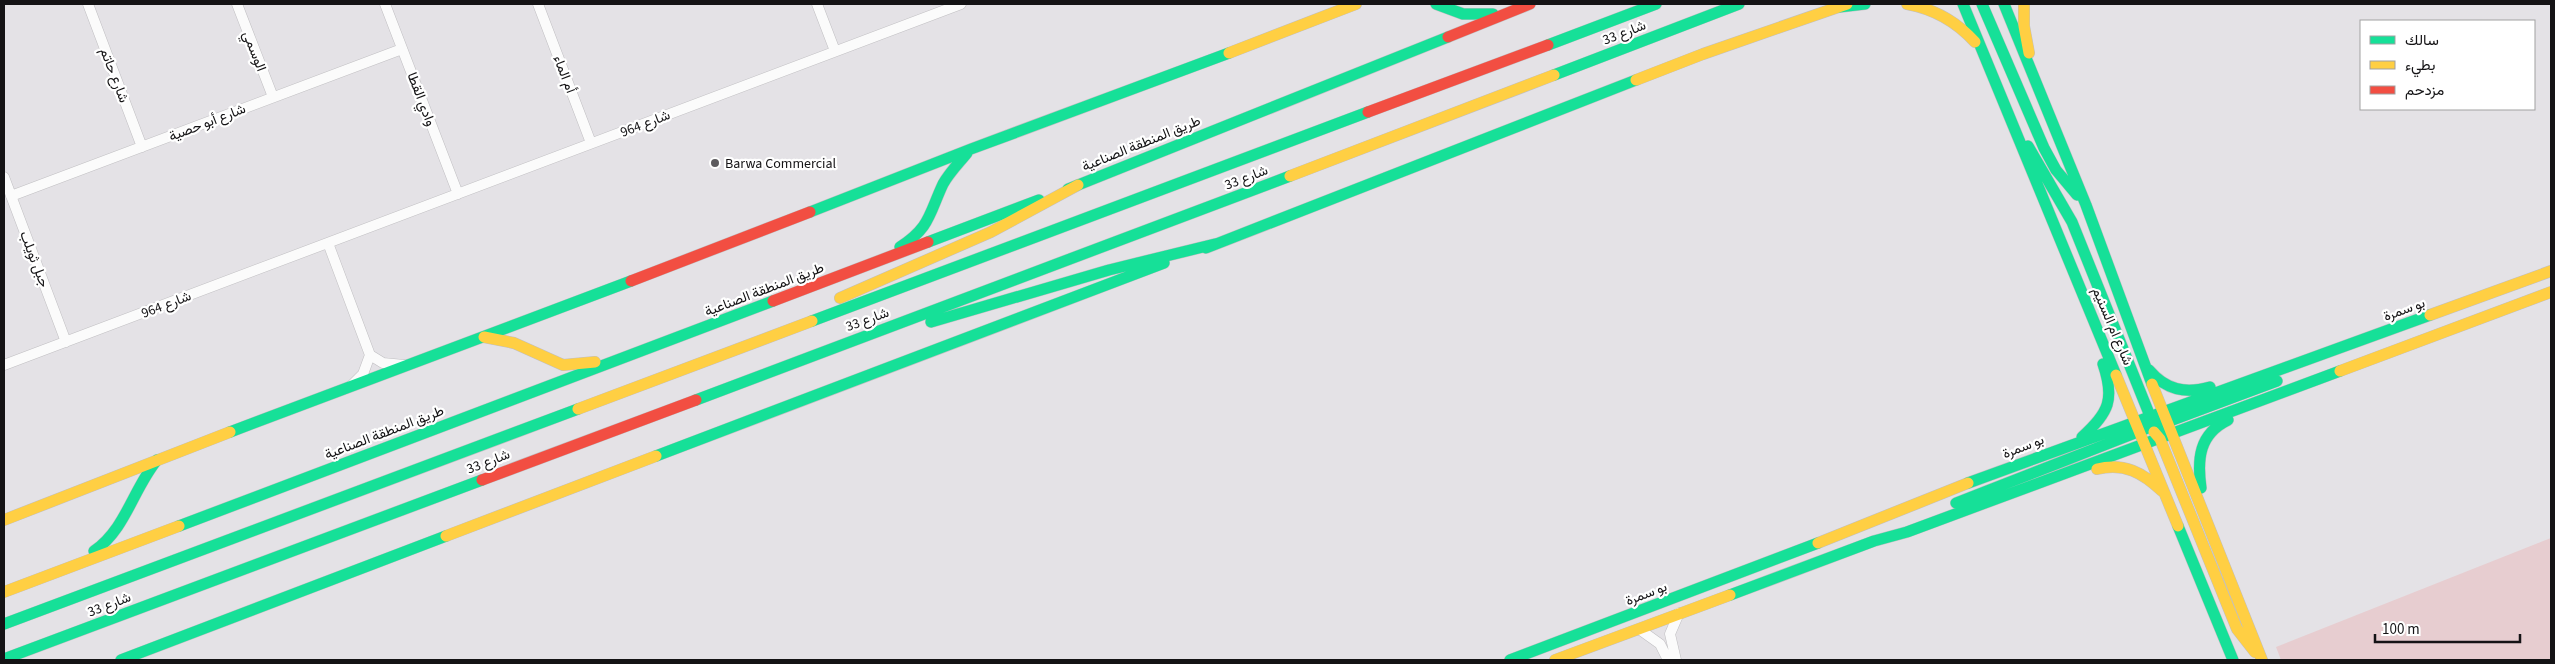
<svg xmlns="http://www.w3.org/2000/svg" width="2555" height="664" font-family="'Source Sans 3',Vazirmatn,sans-serif">
	<style>
		.green { fill: #e7cdd0 }
		.lines { fill: none; stroke-linecap: round; stroke-linejoin: round }
		.street-casing { stroke: #c0bfc2; stroke-width: 11 }
		.fast-casing { stroke: #c0bfc2; stroke-width: 12 }
		.slow-casing { stroke: #c0bfc2; stroke-width: 12 }
		.jam-casing { stroke: #c0bfc2; stroke-width: 12 }
		.street { stroke: #fbfbfb; stroke-width: 10 }
		.fast { stroke: #16e098; stroke-width: 11 }
		.slow { stroke: #ffcf43; stroke-width: 11 }
		.jam { stroke: #f24e42; stroke-width: 11 }
		.poi-dot { fill: #5d5b5e; stroke: #fff; stroke-width: 2 }
		.labels { text-anchor: middle; stroke-width: 4.5; stroke-linejoin: round; paint-order: stroke }
		.street-label { font-size: 14px; fill: #141315; stroke: #fff }
		.poi-label { font-size: 14px; fill: #141315; stroke: #fff; text-anchor: start }
	</style>
	<rect width="100%" height="100%" fill="#e4e2e6"/>
	<path class="green" d="M2551 538V660H2281L2276 647Z"/>
	<g class="lines">
		<defs>
			<path id="street" d="M88 4 142 147
				M237 4 273 97
				M385 4 458 194
				M538 4 591 143
				M817 4 835 51
				M4 177 66 342
				M11 196 402 49
				M328 243 370 355 383 363 404 365
				M4 365 961 4
				M352 385 363 374 370 355
				M1639 629 1660 644 1668 660
				M1676 660 1670 634 1679 613"/>
			<path id="fast" d="M1436 4 1463 14H1493
				M1963 4 2116 375
				M1982 4 2044 148 2056 170 2077 195
				M2004 4 2086 205 2152 384
				M1839 7 1865 4
				M1548 45 1656 4
				M1554 75 1739 4
				M2028 146 2072 222 2150 416 2158 426 2173 434
				M1068 189 1448 37
				M810 212 971 149 1229 53
				M928 242 1039 200
				M900 247C930 228 929 214 943 184 949 173 959 163 967 153
				M1206 248 1636 80
				M812 321 1368 112
				M931 322 1109 270 1215 244
				M2149 370C2166 390 2185 394 2210 387
				M696 400 1290 176
				M2159 425 2277 381
				M230 432 631 281
				M2082 437C2109 413 2115 399 2103 364
				M656 456 1164 263
				M1968 483 2430 315
				M2201 488C2197 459 2199 434 2228 420
				M1956 503 2148 428
				M179 526 773 301
				M2178 526 2233 660
				M94 551C126 529 133 489 157 460
				M1730 595 1874 541 1907 532 2340 371
				M4 624 578 409
				M4 659 482 480
				M121 660 446 536
				M1510 660 1818 543"/>
			<path id="slow" d="M1907 4C1935 9 1956 21 1975 42
				M2024 4V26L2029 53
				M1229 53 1356 4
				M1636 80 1703 54 1847 4
				M1290 176 1554 75
				M840 298 991 232 1078 185
				M2430 315 2551 271
				M484 337 514 343 563 365 595 362
				M2340 371 2551 292
				M2116 375 2178 526
				M2152 384 2262 660
				M578 409 812 321
				M2154 432 2160 439 2237 629 2255 652
				M2097 469C2124 462 2143 473 2162 491
				M4 520 230 432
				M446 536 656 456
				M1818 543 1968 483
				M4 592 179 526
				M1555 660 1730 595"/>
			<path id="jam" d="M1448 37 1530 4
				M1368 112 1548 45
				M631 281 810 212
				M773 301 928 242
				M482 480 696 400"/>
		</defs>
		<use href="#street" class="street-casing"/>
		<use href="#fast" class="fast-casing"/>
		<use href="#slow" class="slow-casing"/>
		<use href="#jam" class="jam-casing"/>
		<use href="#street" class="street"/>
		<use href="#fast" class="fast"/>
		<use href="#slow" class="slow"/>
		<use href="#jam" class="jam"/>
	</g>
	<circle class="poi-dot" cx="715" cy="163" r="5"/>
	<g class="labels">
		<g class="street-label">
			<text transform="translate(1624 32) rotate(-21)" y="5">شارع 33</text>
			<text transform="translate(255 51) rotate(69)" y="5">الوسمي</text>
			<text transform="translate(565 74) rotate(69)" y="5">أم الماء</text>
			<text transform="translate(115 75) rotate(69)" y="5">شارع حاتم</text>
			<text transform="translate(422 99) rotate(69)" y="5">وادي القطا</text>
			<text transform="translate(207 122) rotate(-21)" y="5">شارع أبو حصية</text>
			<text transform="translate(645 123) rotate(-21)" y="5">شارع 964</text>
			<text transform="translate(1141 143) rotate(-22)" y="5">طريق المنطقة الصناعية</text>
			<text transform="translate(1246 177) rotate(-21)" y="5">شارع 33</text>
			<text transform="translate(35 259) rotate(69)" y="5">جبل ثويلب</text>
			<text transform="translate(764 289) rotate(-21)" y="5">طريق المنطقة الصناعية</text>
			<text transform="translate(166 304) rotate(-21)" y="5">شارع 964</text>
			<text transform="translate(2404 309) rotate(-20)" y="5">بو سمرة</text>
			<text transform="translate(867 319) rotate(-20)" y="5">شارع 33</text>
			<text transform="translate(2113 326) rotate(67)" y="5">شارع ام السنيم</text>
			<text transform="translate(384 432) rotate(-21)" y="5">طريق المنطقة الصناعية</text>
			<text transform="translate(2023 446) rotate(-21)" y="5">بو سمرة</text>
			<text transform="translate(488 461) rotate(-21)" y="5">شارع 33</text>
			<text transform="translate(1646 593) rotate(-21)" y="5">بو سمرة</text>
			<text transform="translate(109 604) rotate(-21)" y="5">شارع 33</text>
		</g>
		<g class="poi-label">
			<text x="725" y="168">Barwa Commercial</text>
		</g>
	</g>
	<rect width="2555" height="664" fill="none" stroke="#141315" stroke-width="10"/>
	<rect x="2360" y="20" width="175" height="90" fill="#ffffff" stroke="#a1a1a1"/>
	<rect x="2370" y="36" width="25" height="8" fill="#16e098" stroke="#a1a1a1"/>
	<text x="2405" y="45" font-size="15" fill="#141315">سالك</text>
	<rect x="2370" y="61" width="25" height="8" fill="#ffcf43" stroke="#a1a1a1"/>
	<text x="2405" y="70" font-size="15" fill="#141315">بطيء</text>
	<rect x="2370" y="86" width="25" height="8" fill="#f24e42" stroke="#a1a1a1"/>
	<text x="2405" y="95" font-size="15" fill="#141315">مزدحم</text>
	<path d="M2375 634v8h145v-8" fill="none" stroke="#141315" stroke-width="2.5"/>
	<text x="2382" y="634" font-size="15" fill="#141315" stroke="#ffffff" stroke-width="4" paint-order="stroke">100 m</text>
</svg>
